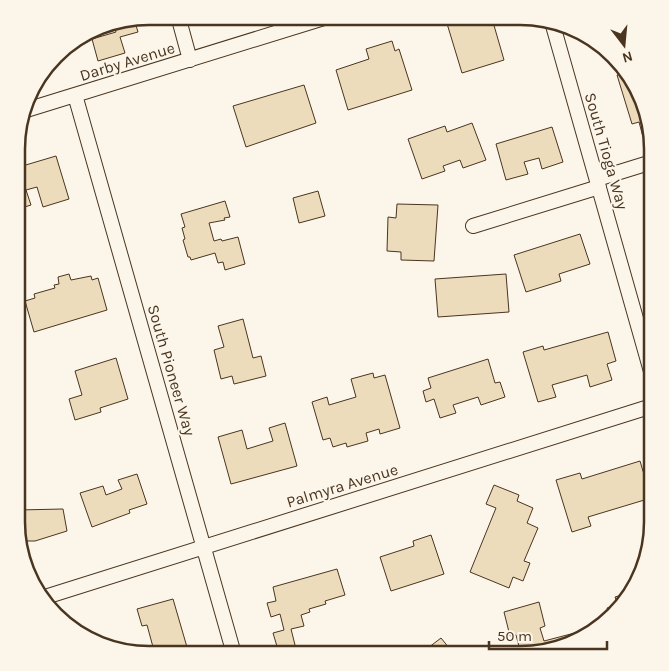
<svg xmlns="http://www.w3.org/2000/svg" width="669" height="671" font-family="Karla,sans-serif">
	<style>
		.building { fill: #ecdcbc; stroke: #4a3520 }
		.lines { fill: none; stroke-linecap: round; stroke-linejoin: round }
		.minor-casing { stroke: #4a3520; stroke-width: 16 }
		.minor { stroke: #fbf6e9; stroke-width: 14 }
		.labels { text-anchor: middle; stroke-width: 4; stroke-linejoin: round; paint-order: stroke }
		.street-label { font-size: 16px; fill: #4a3520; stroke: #fbf6e9 }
		.rim { fill: none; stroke: #4a3520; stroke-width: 2.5 }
	</style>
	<rect width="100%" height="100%" fill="#fbf6e9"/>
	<path class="building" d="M445 17H500L501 20 493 22 504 60 462 73Z
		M134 19 138 32 120 37 125 53 98 61 92 39 116 32 113 22Z
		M392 41 395 51 399 49 412 90 348 110 336 70 369 59 366 49Z
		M627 72 650 135 643 137 639 122 632 124 617 75Z
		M304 85 316 123 246 147 233 106Z
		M472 123 486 160 463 168 460 160 443 166 445 171 422 179 408 139 445 126 447 132Z
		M552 127 563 162 542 169 539 158 524 162 528 174 506 180 496 144Z
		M56 156 69 199 43 207 37 187 26 190 31 205 18 209 19 167Z
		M318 191 325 216 299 223 293 198Z
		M225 201 230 217 224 218 225 220 209 223 214 241 221 239 222 241 238 237 245 264 225 270 223 262 218 263 215 253 191 260 190 257H188L183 240 185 239 182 228 185 227 181 214Z
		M397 204 438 205 434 261 401 260V252L387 251 388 217 396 218Z
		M580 234 590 264 559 274 561 281 526 292 514 255Z
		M69 274 71 280 91 276 92 280 98 278 107 310 34 332 25 301 35 298 34 294 55 288 54 285 59 284 58 277Z
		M506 274 509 312 438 317 435 279Z
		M243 319 253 358 261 356 266 376 234 384 232 376 221 379 214 350 224 347 218 326Z
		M608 332 616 361 607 364 612 380 590 387 587 375 552 385 556 397 538 402 523 352 543 346 544 350Z
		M116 358 128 399 100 408 101 412 75 420 69 399 82 395 75 371Z
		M488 359 495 383 500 382 505 397 481 405 478 397 453 405 456 413 440 418 434 399 426 402 423 391 431 388 428 378Z
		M373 373 374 378 385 375 400 428 380 434 379 429 366 433 368 441 347 447 346 443 333 447 330 438 323 440 312 402 327 397 329 405 356 397 351 379Z
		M285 423 297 466 231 484 218 437 242 430 247 449 273 441 269 428Z
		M640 461 651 498 588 517 591 526 572 532 556 480 580 473 582 479Z
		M137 474 147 504 129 510 130 513 92 527 80 493 103 486 106 495 122 489 118 480Z
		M494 485 519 495 517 501 533 508 527 523 538 528 524 561 530 563 523 581 513 577 509 588 470 572 496 508 486 504Z
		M17 506 18 510 63 509 67 531 35 541H20L17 531Z
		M431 535 444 574 391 591 380 557 414 546 413 541Z
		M337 569 345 595 325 601 326 604 309 609 310 612 301 615 304 626 291 629 296 649 279 653 273 633 284 630 280 614 271 617 267 603 276 601 273 587Z
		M632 592 610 617 607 608 618 605 615 597Z
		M173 599 189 654H150L149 648 153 647 147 625 142 626 137 609Z
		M539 602 545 626 540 628 544 641 590 629 591 631 529 654H521L516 635 510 636 504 612Z
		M441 638 454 654H420Z"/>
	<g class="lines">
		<defs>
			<path id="minor" d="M178 16 190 60
				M552 22 652 375
				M75 95 234 654
				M23 111 327 17
				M597 179 652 162
				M473 226 599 187
				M42 598 652 406"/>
		</defs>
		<use href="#minor" class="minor-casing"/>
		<use href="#minor" class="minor"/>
	</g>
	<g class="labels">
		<g class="street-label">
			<text transform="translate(127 61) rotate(-17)" y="6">Darby Avenue</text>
			<text transform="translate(607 151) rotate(74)" y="6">South Tioga Way</text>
			<text transform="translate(172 370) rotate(74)" y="6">South Pioneer Way</text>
			<text transform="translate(342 485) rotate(-17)" y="6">Palmyra Avenue</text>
		</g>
	</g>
	<path d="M0 0H669V671H0ZM149 25H520A124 124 0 0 1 644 149V522A124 124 0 0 1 520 646H149A124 124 0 0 1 25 522V149A124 124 0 0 1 149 25Z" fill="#fbf6e9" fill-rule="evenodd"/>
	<path class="rim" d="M149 25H520A124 124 0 0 1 644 149V522A124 124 0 0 1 520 646H149A124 124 0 0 1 25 522V149A124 124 0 0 1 149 25Z"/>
	<g transform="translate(624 45) rotate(164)" stroke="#fbf6e9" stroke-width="4" paint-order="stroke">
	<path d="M0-4L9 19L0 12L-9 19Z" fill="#4a3520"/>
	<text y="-8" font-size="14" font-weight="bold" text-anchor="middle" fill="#4a3520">N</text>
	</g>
	<path d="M489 641v8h118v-8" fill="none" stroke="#4a3520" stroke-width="2.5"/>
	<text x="497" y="641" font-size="15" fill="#4a3520" stroke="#fbf6e9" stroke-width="4" paint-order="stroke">50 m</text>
</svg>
